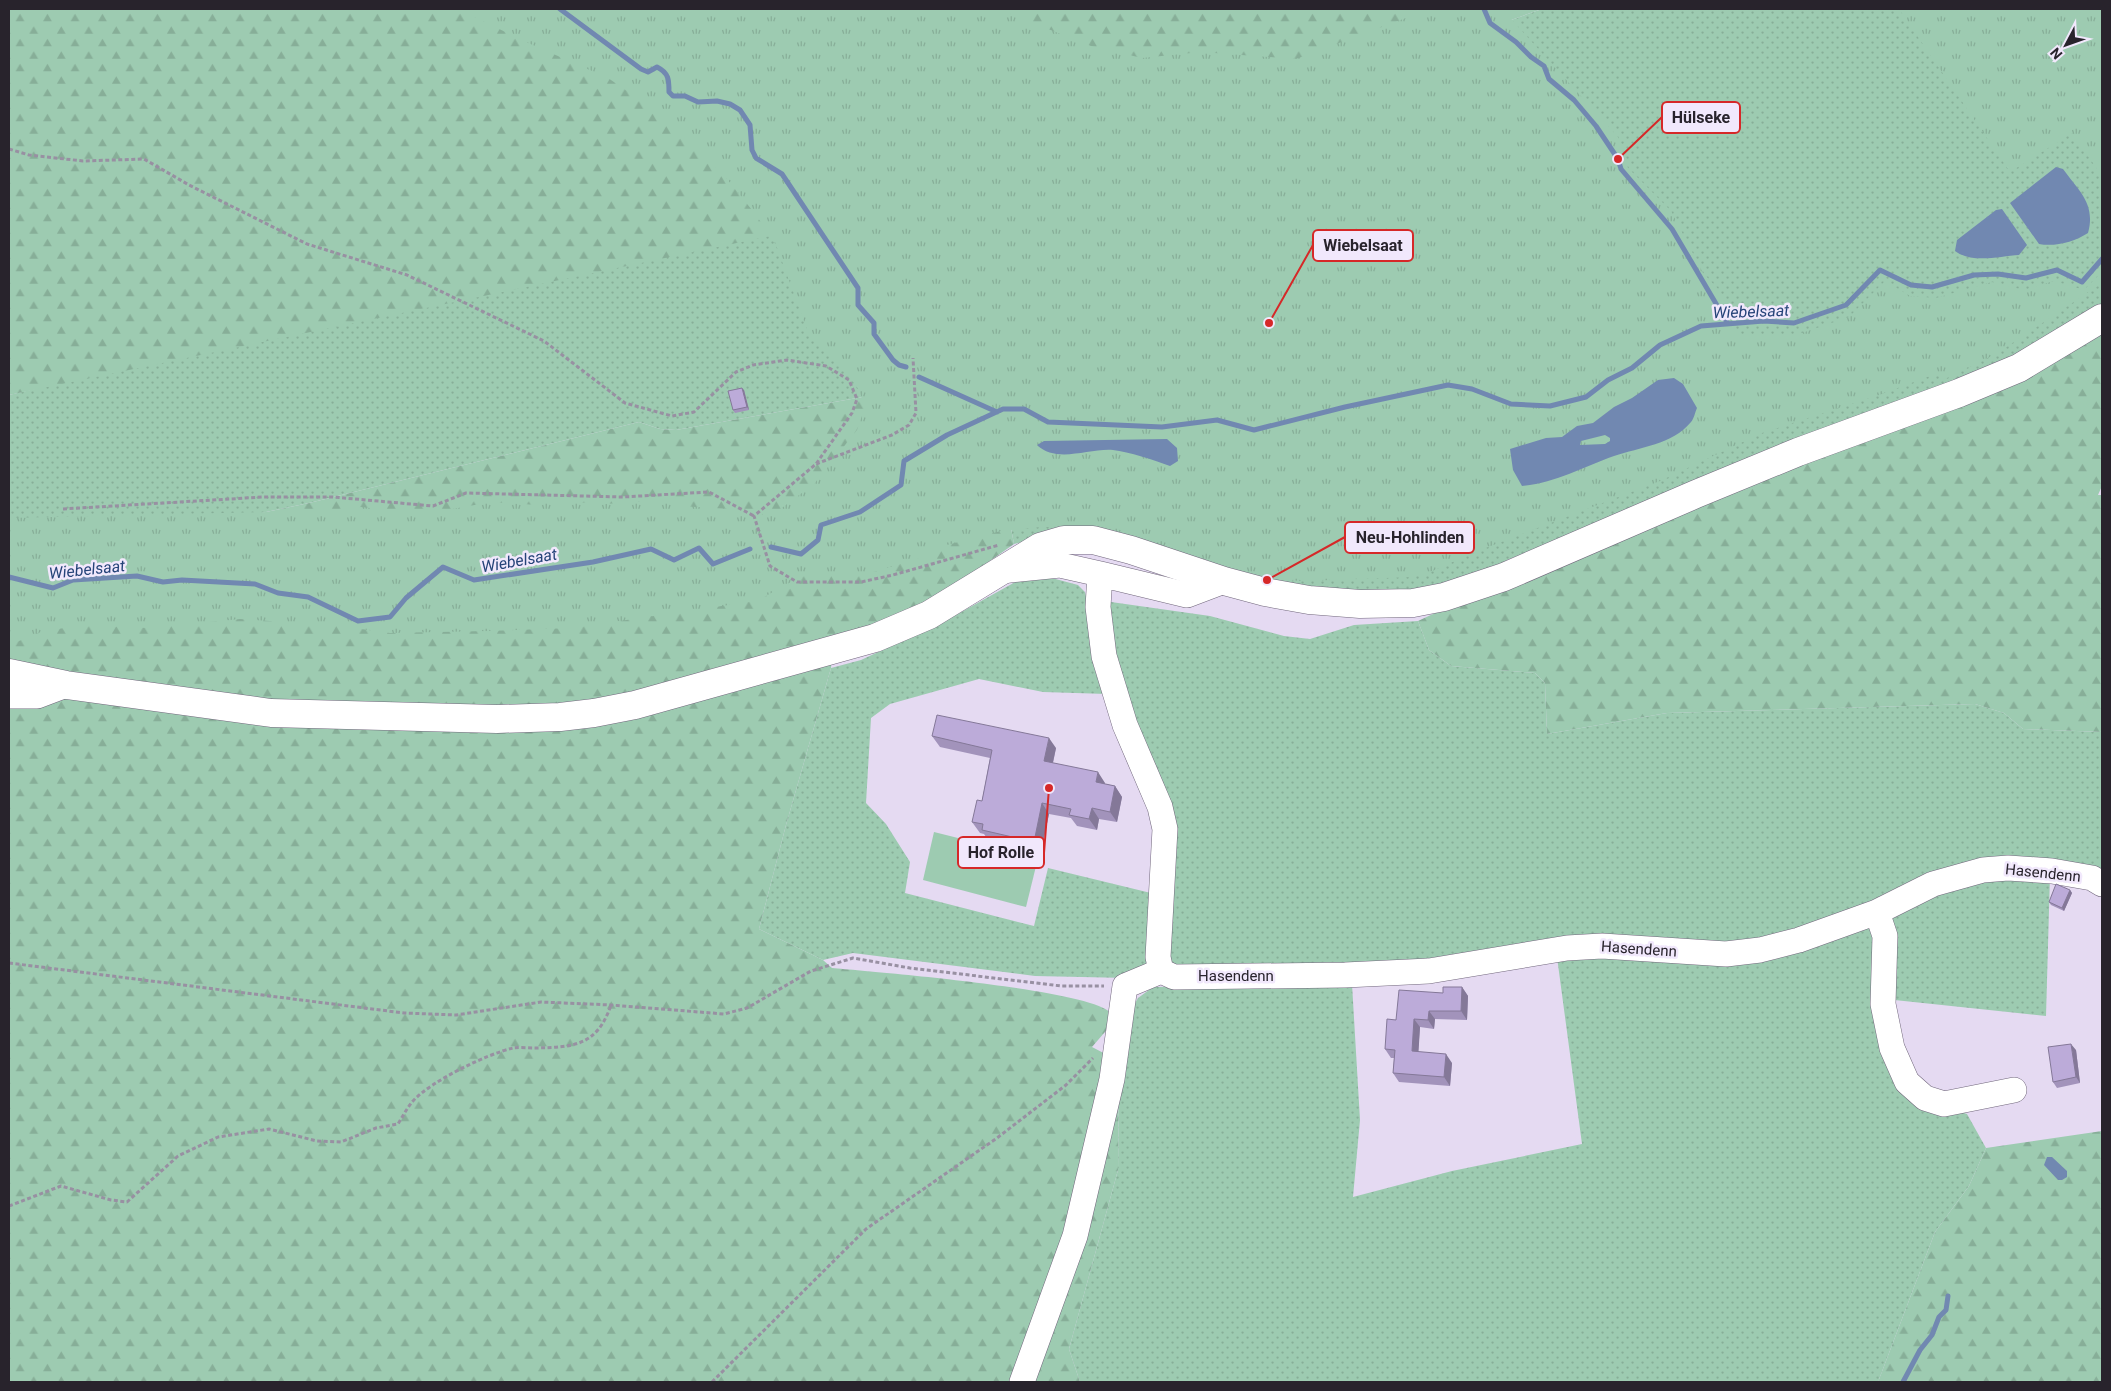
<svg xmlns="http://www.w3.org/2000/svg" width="2111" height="1391" font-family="Roboto,sans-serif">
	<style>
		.grass { fill: url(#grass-dots) }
		.forest { fill: url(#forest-firs) }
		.park { fill: url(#park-tufts) }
		.pitch { fill: #9dcbb1 }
		.water { fill: #7188b1; fill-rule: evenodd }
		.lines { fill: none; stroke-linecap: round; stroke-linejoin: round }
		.stream { stroke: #7188b1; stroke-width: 5 }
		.minor-casing { stroke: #71677c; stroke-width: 26 }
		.major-casing { stroke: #71677c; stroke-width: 29 }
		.path { stroke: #9890a2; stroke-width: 3; stroke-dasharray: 4 2.5; stroke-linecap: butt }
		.minor { stroke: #fff; stroke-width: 25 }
		.major { stroke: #fff; stroke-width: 28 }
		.wall { fill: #a293bb }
		.shaded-wall { fill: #847898 }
		.building { fill: #bcabd9; stroke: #847898 }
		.labels { text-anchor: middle; stroke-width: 5; stroke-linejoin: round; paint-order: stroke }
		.street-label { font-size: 15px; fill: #28232c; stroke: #f1e8fc }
		.water-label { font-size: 16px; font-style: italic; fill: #254378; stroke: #f1e8fc }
		.leader { fill: none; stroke: #d62828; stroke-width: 2 }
		.callout-dot { fill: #d62828; stroke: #f1e8fc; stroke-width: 2 }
		.callout { fill: #f1e8fc; stroke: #d62828; stroke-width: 2 }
		.callout-label { font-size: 16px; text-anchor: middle; font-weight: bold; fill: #28232c }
	</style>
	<defs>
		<pattern id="grass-dots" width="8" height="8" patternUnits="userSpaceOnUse" patternTransform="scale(1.25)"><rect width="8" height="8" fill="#9dcbb1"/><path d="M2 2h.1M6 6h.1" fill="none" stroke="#87ae98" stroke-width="1.8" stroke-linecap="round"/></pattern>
		<pattern id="forest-firs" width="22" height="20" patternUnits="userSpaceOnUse" patternTransform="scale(1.25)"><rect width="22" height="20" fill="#9dcbb1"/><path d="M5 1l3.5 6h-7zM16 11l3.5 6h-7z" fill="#87ae98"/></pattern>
		<pattern id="park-tufts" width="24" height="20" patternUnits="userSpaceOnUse" patternTransform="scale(1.25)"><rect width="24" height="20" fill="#9dcbb1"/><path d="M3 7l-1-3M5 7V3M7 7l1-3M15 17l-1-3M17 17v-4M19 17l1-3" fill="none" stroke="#87ae98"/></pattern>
	</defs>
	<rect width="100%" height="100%" fill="#e5daf2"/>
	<path class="grass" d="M1542 9H2102V309L2014 364 1773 455 1507 560 1487 574 1425 595 1297 591 1051 535 1014 544 982 376 676 430 660 429 639 422 309 503 9 566V395L1324 86Z
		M1048 577 1078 585 1085 592 1107 694 1043 692 979 679 890 704 871 718 866 803 886 824 910 862 905 893 1034 926 1048 868 1155 894 1147 968 1128 978 1035 976 853 953 823 960 759 929 786 825 831 668 861 660 947 620 1017 581Z
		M1104 601 1210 616 1284 636 1310 639 1354 625 1418 621 1429 650 1451 666 1535 673 1545 683 1547 734 1667 713 1975 704 2004 713 2023 729 2102 732V876L2014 862 1759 943 1569 937 1346 971 1167 965 1172 828 1126 716Z
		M2050 875 2046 1016 1885 999 1890 910 1955 881Z
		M1871 919 1898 1075 1955 1110 1967 1114 1986 1148 1969 1186 1935 1232 1878 1382H1080L1069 1349 1118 1170 1119 1061 1125 1020 1138 998 1153 987 1352 984 1360 1120 1353 1197 1452 1171 1582 1144 1557 957 1723 960Z"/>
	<path class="forest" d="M9 9H661L847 220 9 395Z
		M993 9H1542L1324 86 1094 74Z
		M2102 329V486L2098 495H2102V732L2023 729 2004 713 1975 704 1667 713 1547 734 1545 683 1535 673 1451 666 1429 650 1418 621 1499 583Z
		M982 376 1014 544 950 589 904 615 833 639 831 668 786 825 759 929 823 960 832 968C876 972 1088 989 1111 1013V1025L1092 1047 1119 1061 1118 1170 1069 1349 1080 1382H9V566L309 503 639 422 660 429 676 430Z
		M2102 1131V1382H1878L1935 1232 1969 1186 1986 1148Z"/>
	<path class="park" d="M458 9H998L1091 46 1142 58 1201 52 1296 59 1430 9H1502L1618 137 1628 168 1671 211 1703 273 1720 291 1737 334 1793 336 1849 317 1885 281 1910 296 1936 298 1992 282 2024 290 2054 281 2084 290 2102 272V283L1996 354 1943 380 1938 373 1879 395 1762 433 1660 481 1475 552 1428 573 1413 577 1304 581 1262 579 1134 536 1099 528 1041 527 1001 531 943 546 931 555 863 575 809 572 764 597 749 602 572 628 488 631 390 633 332 625 240 619 148 628 81 625 41 632 9 645V518L315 511 361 507 425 514 491 502 537 505 543 500 604 504 667 500 681 506 729 509 746 516 775 513 814 484 857 430 865 407 859 390 847 373 807 329 776 245 756 215 727 179 694 145 636 97 608 78 526 42Z
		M1899 9H2102V176L2072 133 2010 172Z"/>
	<path class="pitch" d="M934 832 1038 858 1026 907 923 880Z"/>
	<path class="water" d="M2056 167 2063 169C2079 191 2096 204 2088 233 2074 242 2055 247 2039 244L2010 203Z
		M2002 209 2027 245 2019 255C2000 256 1972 264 1955 251L1957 240 1996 210Z
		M1674 378 1683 384 1697 408C1695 412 1694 419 1691 422 1672 445 1640 447 1614 456 1583 467 1555 483 1522 486L1513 470 1510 449 1546 438 1562 437 1577 426 1593 423 1614 407 1632 398 1658 380ZM1605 435 1610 438V441L1605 444 1580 445 1581 441Z
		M1167 439 1177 448 1178 461 1170 466C1154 460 1129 452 1113 450 1089 448 1057 464 1037 445L1044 441Z
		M2047 1157H2052L2067 1171V1177L2062 1180H2058L2044 1165Z"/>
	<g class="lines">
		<path class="stream" d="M560 9 641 69 648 72 657 67C669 73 669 80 669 92L673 96H685L698 102 717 101 730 104 740 110 750 125 752 150 756 158 782 174 858 288V305L874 323V334L893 360 899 365 906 367
			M1484 9 1490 23 1516 42 1531 57 1544 66 1549 79 1574 100 1596 126 1618 159 1621 169 1672 229 1728 324
			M919 377 997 412
			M771 547 801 554 818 540 821 525 860 512 901 485 904 461 947 435 1003 409H1024L1048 422 1162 427 1217 420 1254 430 1345 407 1448 385 1472 389 1511 404 1550 406 1586 397 1608 380 1632 368 1660 345 1701 326 1764 321 1794 323 1846 305 1880 270 1911 285 1932 287 1974 275 1998 274 2026 278 2057 270 2082 282 2102 259
			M9 577 53 588 73 580 137 576 163 582 182 580 255 584 278 593 308 597 358 621 390 617 406 598 443 567 474 580 593 562 651 549 674 560 699 548 713 564 750 549
			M1903 1382 1920 1350 1932 1335 1939 1317 1946 1310 1948 1296"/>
		<defs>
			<path id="minor" d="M1001 571 1060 565 1100 574
				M9 696H37L66 685
				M1877 912 1885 936 1883 1004 1892 1048 1907 1082 1925 1098 1944 1104 2014 1090
				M1161 971 1174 977 1345 975 1429 971 1567 948 1602 946 1726 954 1760 950 1799 940 1877 912 1933 884 1983 870 2008 868 2052 871 2092 878 2102 884
				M1161 971 1158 957 1165 829 1160 807 1125 725 1104 656 1098 607 1100 574 1187 595 1224 581
				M1022 1382 1075 1236 1112 1079 1125 986 1161 971"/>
			<path id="major" d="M9 673 66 685 271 713 497 719 560 717 594 713 635 705 875 638 929 615 1040 547 1064 540H1093L1131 550 1224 581 1265 592 1309 600 1360 604 1413 603 1444 597 1504 577 1696 494 1798 452 1959 393 2019 368 2102 318"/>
		</defs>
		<use href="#minor" class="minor-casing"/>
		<use href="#major" class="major-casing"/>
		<path class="path" d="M9 149 29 155 83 161 144 159 189 185 307 244 407 275 544 341 625 403 672 416 694 412 736 372 753 365 787 360 826 366 849 380 857 399 852 413 816 464 754 516 770 566 797 582H861L893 575 999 545
			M816 464 892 435 909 425 916 413 913 358
			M63 509 263 497H333L433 506 466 493 623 497 709 492 754 516
			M9 963 404 1013 456 1015 541 1002 611 1005 724 1014 747 1008 811 971 853 958 910 968 1061 986H1104
			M9 1206 61 1186 111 1200 127 1202 178 1156 218 1137 269 1129 317 1141 341 1142 376 1128 398 1124C403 1116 407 1108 413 1101 431 1081 487 1054 513 1048 520 1047 529 1048 536 1048 574 1047 597 1046 611 1005
			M712 1382 866 1229 997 1138 1066 1085 1093 1058"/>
		<use href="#minor" class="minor"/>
		<use href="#major" class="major"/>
	</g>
	<path class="wall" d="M744 390 749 410 735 413 733 410Z
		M932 736 1056 748 1053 763 1105 783V784L1115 786 1122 797 1117 822 1099 819 1097 830 1077 826 1071 818 1049 814 1041 852 989 841 984 834 980 833 972 822 982 801 990 758 940 747Z
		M2070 890 2072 893 2064 911 2051 905 2049 902Z
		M1462 987 1468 996 1467 1020 1435 1019 1434 1029 1420 1027 1418 1052 1452 1063 1450 1086 1399 1082 1393 1073 1394 1058H1391L1385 1049 1396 1020 1443 993Z
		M2076 1050 2080 1083 2057 1088 2053 1082Z"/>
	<path class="shaded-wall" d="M742 388 744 390 749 410 747 407Z
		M1049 738 1056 748 1051 771 1044 761Z
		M1098 772 1105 783 1103 793 1096 782Z
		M1115 786 1122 797 1117 822 1110 812Z
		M1042 803 1049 814 1041 852 1034 842Z
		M1092 808 1099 819 1097 830 1089 819Z
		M2070 890 2072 893 2064 911 2062 908Z
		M1462 987 1468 996 1467 1020 1461 1011Z
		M1429 1011 1435 1019 1434 1029 1428 1020Z
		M1414 1019 1420 1027 1418 1060 1412 1051Z
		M2071 1044 2076 1050 2080 1083 2076 1077Z
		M1446 1054 1452 1063 1450 1086 1444 1077Z"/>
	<path class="building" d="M742 388 747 407 733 410 728 391Z
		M937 715 1049 738 1044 761 1098 772 1096 782 1115 786 1110 812 1092 808 1089 819 1069 815 1071 809 1042 803 1034 842 982 830 983 824 972 822 977 800 982 801 992 750 932 736Z
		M2056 884 2070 890 2062 908 2049 902Z
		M1443 987H1462L1461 1011H1429L1428 1020 1414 1019 1412 1051 1446 1054 1444 1077 1393 1073 1395 1050 1385 1049 1387 1019 1396 1020 1399 990 1443 993Z
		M2071 1044 2076 1077 2053 1082 2048 1047Z"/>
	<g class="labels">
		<g class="street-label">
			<text transform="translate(2043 873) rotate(6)" y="5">Hasendenn</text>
			<text transform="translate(1639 949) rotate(4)" y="5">Hasendenn</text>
			<text x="1236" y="981">Hasendenn</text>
		</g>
		<g class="water-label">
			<text transform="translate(1751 311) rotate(-2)" y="6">Wiebelsaat</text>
			<text transform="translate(519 560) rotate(-10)" y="6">Wiebelsaat</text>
			<text transform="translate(87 569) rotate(-6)" y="6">Wiebelsaat</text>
		</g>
	</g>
	<path class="leader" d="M1618 159L1662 117M1269 323L1313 245M1267 580L1345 537M1049 788L1044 853"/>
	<g class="callout-dot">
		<circle cx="1618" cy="159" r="5"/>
		<circle cx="1269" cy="323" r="5"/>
		<circle cx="1267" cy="580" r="5"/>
		<circle cx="1049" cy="788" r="5"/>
	</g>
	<g class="callout">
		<rect x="1662" y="102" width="78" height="31" rx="5"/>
		<rect x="1313" y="230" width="100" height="31" rx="5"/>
		<rect x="1345" y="522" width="129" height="31" rx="5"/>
		<rect x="958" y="837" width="86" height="31" rx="5"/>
	</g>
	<g class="callout-label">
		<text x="1701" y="123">Hülseke</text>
		<text x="1363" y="251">Wiebelsaat</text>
		<text x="1410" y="543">Neu-Hohlinden</text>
		<text x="1001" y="858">Hof Rolle</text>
	</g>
	<rect width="2111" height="1391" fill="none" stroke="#28232c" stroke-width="20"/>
	<g transform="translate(2066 45) rotate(229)" stroke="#f1e8fc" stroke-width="4" paint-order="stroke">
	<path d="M0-4L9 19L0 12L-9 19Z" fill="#28232c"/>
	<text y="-8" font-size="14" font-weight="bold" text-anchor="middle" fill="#28232c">N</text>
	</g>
</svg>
